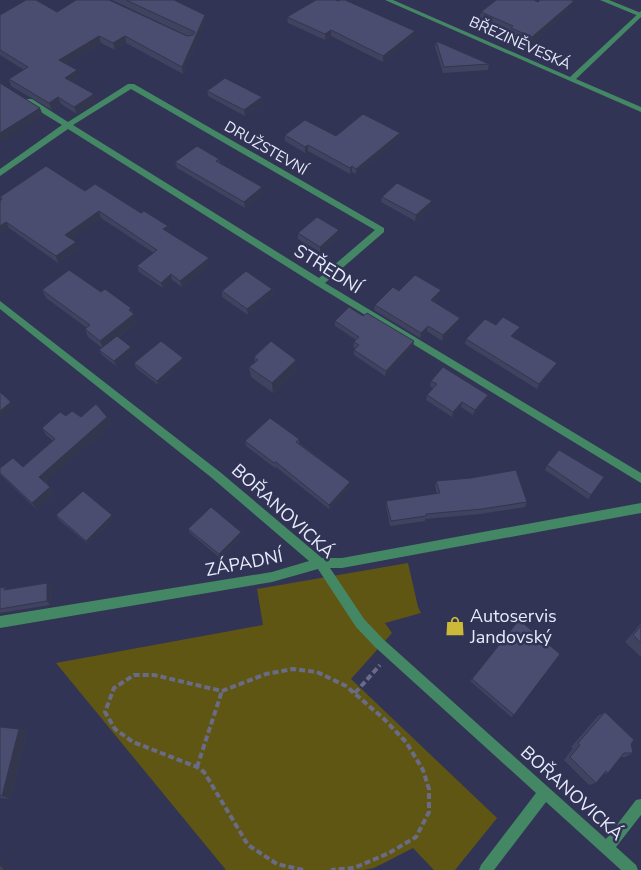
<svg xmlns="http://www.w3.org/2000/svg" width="641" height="870" font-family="'Nunito Sans',sans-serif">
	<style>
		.green { fill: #605614 }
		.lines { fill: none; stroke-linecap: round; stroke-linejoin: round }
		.path { stroke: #696b87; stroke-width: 4; stroke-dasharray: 6 3; stroke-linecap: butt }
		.lane { fill: #448765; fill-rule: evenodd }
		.street { fill: #448765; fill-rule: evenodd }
		.wall { fill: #404260 }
		.shaded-wall { fill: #34364e }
		.building { fill: #4a4d70; stroke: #34364e }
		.labels { text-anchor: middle; stroke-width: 5; stroke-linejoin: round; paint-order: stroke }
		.far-street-label { font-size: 15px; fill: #e9ebfc; stroke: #323455 }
		.street-label { font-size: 18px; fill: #e9ebfc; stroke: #323455 }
		.poi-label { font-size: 18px; fill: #e9ebfc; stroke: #323455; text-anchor: start }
	</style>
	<rect width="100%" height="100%" fill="#323455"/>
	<path class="green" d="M408 563 418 607 421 613 385 623 392 633 351 679 497 818 455 870H434L413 848 374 868 364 870H226L56 663 263 625 257 589Z"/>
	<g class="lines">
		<path class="path" d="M355 693 380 665
			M197 767 222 691
			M303 870 277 864 248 845 204 772 197 767 133 742 115 729 105 712 114 688 134 675H154L222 691 266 674 293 669 317 672 346 686 384 719 406 742 423 770 429 789V812L416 837 389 853 354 868 331 870"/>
		<path class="lane" d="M600 0H609L641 13V17Z"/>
		<path class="street" d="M385 0H393L570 77 641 11V17L576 79 641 107V112Z
			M128 84H134L384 228V232L325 283 641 473V483L316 285 68 129 0 176V169L62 125 26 103V99H32L68 122ZM131 89 375 230 319 278 73 125Z
			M0 301 220 472 322 558H342L641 503V513L342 568H330L364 619 383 639 606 839 636 800 641 799V815L616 847 636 865 638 870H621L546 802 494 870H479L481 865 536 793 375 647 356 627 318 569 272 582 0 628V616L272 572 309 561 212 478 0 309Z"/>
	</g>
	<path class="wall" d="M112 0H174L205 22 183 74 126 43 115 50 101 43 66 64 79 77 72 82 96 101 77 114 61 104 52 110 11 86 9 79 24 70 0 55V15L57 12 188 36Z
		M538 2 571 9 530 45 509 36 510 34 479 20 481 12Z
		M287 17 415 37 383 62 331 36 325 40 288 23Z
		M436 41 489 64 488 70 443 73 435 47Z
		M207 91 262 97V103L245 116 208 96Z
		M400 133 399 139 356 174 352 172 350 174 308 151 305 153 285 141V135L336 136Z
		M219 159 220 164 263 193 245 208 177 168 175 162Z
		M85 191 141 213 168 226 169 232H168L210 265 182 287 172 280 163 288 139 272 137 266 154 253 101 218 71 239 78 249 58 263 9 228 0 234V201L1 200 0 197Z
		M382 197 431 207 415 221 381 202Z
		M298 233 339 235 320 252 298 239Z
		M272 289 273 294 248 315 222 297V291Z
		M42 290 101 292 131 308 137 322 118 337 133 352 116 366 102 355 99 350 102 348 88 337 85 329 87 328 46 298Z
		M399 291 440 296 434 302 459 323 442 341 427 331 420 338 374 310 375 305Z
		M335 321 413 346 385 376 354 355V350L356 349 353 347 354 342 356 340 335 326Z
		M496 325 520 327 518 332 513 337 554 368 537 389 465 344 466 339Z
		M254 357 296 370 273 393 251 377 249 367 255 362Z
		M134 363H184L158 385 136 368Z
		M431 381 488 395 486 400 473 415 461 407 452 417 426 400 427 395 433 388 430 386Z
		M66 416 81 417H107L111 424 46 482 50 487 55 493 37 510 3 477 0 474V468L23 467 53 441 46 435 42 428Z
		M299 439V443L350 482V487L329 509 276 467 275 468 246 446 245 441Z
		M547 465 604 477 588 499 545 470Z
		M436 481 527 502 525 507 480 514 425 519V521L390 526 386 506V501L437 494 435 486Z
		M56 515 115 519 88 544 59 520Z
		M188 529 241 532 242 536 220 558 190 533Z
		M51 586 50 605 0 613V588L4 587 7 589Z
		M519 620 514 715 511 717 470 681Z
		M641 623V657L625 642Z
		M605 712 631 744 633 753 625 757H621L608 773 603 774 596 783 589 785 564 760 573 748 571 747 598 716Z
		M0 727 19 729 27 732 11 799 0 798Z"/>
	<path class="shaded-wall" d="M574 1 571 9 530 45 532 37Z
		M205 15V22L183 74 182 67Z
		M331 30V36L325 40V34Z
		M415 31V37L383 62V56Z
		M99 36 101 43 61 67 59 60Z
		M125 36 126 43 115 50 113 43Z
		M77 70 79 77 67 85 65 78Z
		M94 94 96 101 77 114 74 107Z
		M58 97 61 104 52 110 49 103Z
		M262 97V103L245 116 244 110Z
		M40 108 43 115 0 143V133Z
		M400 133 399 139 356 174V169Z
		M308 145V151L305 153V147Z
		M352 166V172L350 174V168Z
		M262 187 263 193 245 208 244 202Z
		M432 201 431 207 415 221 416 215Z
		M99 211 101 218 68 242 65 235Z
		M6 222 9 228 0 234V226Z
		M168 226 169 232 164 235 163 229Z
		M339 230V235L320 252V247Z
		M76 242 78 249 58 263 56 256Z
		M209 258 210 265 182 287 180 281Z
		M171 274 172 280 163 288 161 283Z
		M272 289 273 294 248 315 247 309Z
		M441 290 440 296 430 305 431 300Z
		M131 308 133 315 134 314 137 322 103 348 100 341Z
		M460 318 459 323 442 341 443 335Z
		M428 326 427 331 420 338 421 333Z
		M520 327 518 332 510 342 511 336Z
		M414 341 413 346 385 376 386 371Z
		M131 347 133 352 116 366 114 361Z
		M183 358 184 363 158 385 157 381Z
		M296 360V370L273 393 272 383Z
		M557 363 554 368 537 389 539 384Z
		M488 395 486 400 473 415 475 410Z
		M11 402 14 407 0 418V411Z
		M462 402 461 407 452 417 453 412Z
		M107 417 111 424 44 484 39 477Z
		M350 482V487L329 509V505Z
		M50 487 55 493 37 510 32 503Z
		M112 515 115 519 88 544 86 541Z
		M241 532 242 536 220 558 219 554Z
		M47 583 51 586 50 605 47 601Z
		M19 729 27 732 11 799 2 796Z
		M0 858 6 866H9L13 870H4L0 868Z"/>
	<path class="building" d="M26 0H36L57 12 76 0H109L187 36 193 35 195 32 126 0H174L205 15 182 67 125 36 113 43 99 36 59 60 77 70 65 78 94 94 74 107 58 97 49 103 9 79 28 67 0 50V15Z
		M316 0H335L338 1 340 0H345L415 31 383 56 331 30 325 34 287 17Z
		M496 0H534L538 2 540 0H571L574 1 532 37 511 28 513 26 481 12Z
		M436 41 489 64 444 67Z
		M225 78 262 97 244 110 207 91Z
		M0 83 40 108 0 133Z
		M363 114 400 133 356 169 352 166 350 168 308 145 305 147 285 135 305 120 336 136Z
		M197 146 219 159 216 161 262 187 244 202 175 162Z
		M46 166 85 191 95 184 141 213 144 211 168 226 163 229 209 258 180 281 171 274 161 283 137 266 157 250 99 211 65 235 76 242 56 256 6 222 0 226V201L2 199 0 197Z
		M397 183 432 201 416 215 382 197Z
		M317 217 339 230 320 247 298 233Z
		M69 270 101 292 105 289 131 308 129 310 134 314 100 341 85 329 90 325 42 290Z
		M246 271 272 289 247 309 222 291Z
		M415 275 441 290 431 300 460 318 443 335 428 326 421 333 375 305 393 287 399 291Z
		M349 307 363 316 367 313 414 341 386 371 354 350 359 345 354 342 359 337 335 321Z
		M503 317 520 327 511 336 557 363 539 384 466 339 485 319 496 325Z
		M117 336 131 347 114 361 99 350Z
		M161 341 183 358 157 381 134 363Z
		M271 341 296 360 272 383 249 367 258 360 254 357Z
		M443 367 488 395 475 410 462 402 453 412 427 395 437 384 431 381Z
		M0 392 11 402 0 411Z
		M96 404 107 417 39 477 50 487 32 503 0 473V468L13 458 23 467 55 439 42 428 60 412 66 416 72 411 81 417Z
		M270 418 299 439 296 442 350 482 329 505 276 462 274 463 245 441Z
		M559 450 604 477 591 495 547 465Z
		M516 470 527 502 482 509 426 514V516L391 521 386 501 440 493 436 481 471 478Z
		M83 491 112 515 86 541 56 515Z
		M211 507 241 532 219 554 188 529Z
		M47 583V601L0 609V588L4 587V590Z
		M519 620 560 654 514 715 472 679Z
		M641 626V643L633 635Z
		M605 712 634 740 631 744 633 753H624L608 773 606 771 596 783 570 757 580 745 578 743Z
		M0 727 19 729 2 796H0Z
		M0 865 4 870H0Z"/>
	<defs>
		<symbol id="shop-bare" viewBox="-9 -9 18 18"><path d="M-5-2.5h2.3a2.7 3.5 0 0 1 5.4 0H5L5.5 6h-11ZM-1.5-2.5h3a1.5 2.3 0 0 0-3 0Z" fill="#cdb938" stroke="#323455" stroke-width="2.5" paint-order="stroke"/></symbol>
	</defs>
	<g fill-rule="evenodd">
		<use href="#shop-bare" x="441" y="612" width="28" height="28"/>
	</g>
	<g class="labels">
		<g class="far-street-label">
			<text transform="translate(520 43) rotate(24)" y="5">BŘEZINĚVESKÁ</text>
			<text transform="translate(266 148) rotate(30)" y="5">DRUŽSTEVNÍ</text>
		</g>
		<g class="street-label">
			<text transform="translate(328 269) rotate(32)" y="6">STŘEDNÍ</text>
			<text transform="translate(283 511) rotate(42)" y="6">BOŘANOVICKÁ</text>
			<text transform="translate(244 563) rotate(-11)" y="6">ZÁPADNÍ</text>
			<text transform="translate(572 793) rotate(42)" y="6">BOŘANOVICKÁ</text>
		</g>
		<g class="poi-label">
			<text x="470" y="622">Autoservis<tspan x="470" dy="21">Jandovský</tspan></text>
		</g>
	</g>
</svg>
